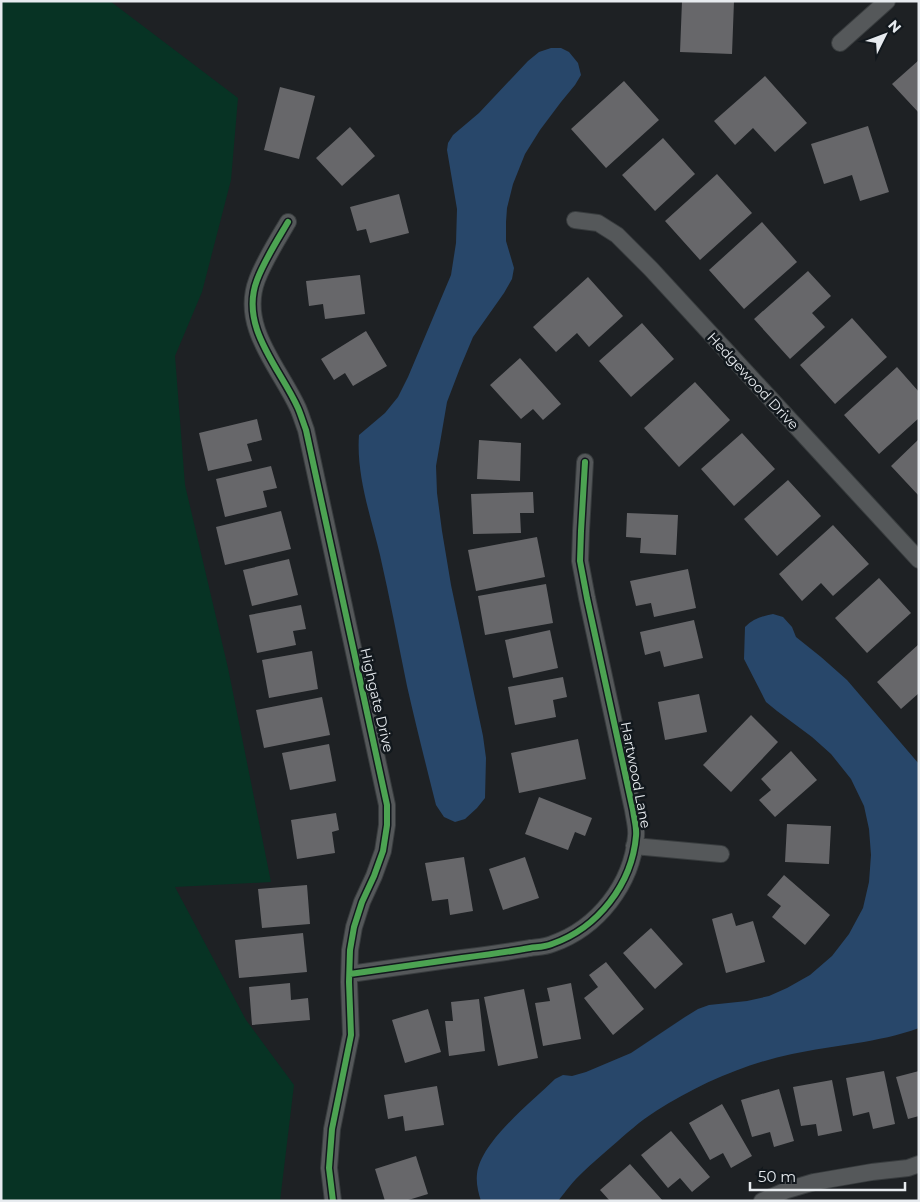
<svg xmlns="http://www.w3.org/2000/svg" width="920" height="1202" font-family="Montserrat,sans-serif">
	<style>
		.green { fill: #073324 }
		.water { fill: #28476a }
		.building { fill: #67676a }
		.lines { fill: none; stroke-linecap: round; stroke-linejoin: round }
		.minor-casing { stroke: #383c3e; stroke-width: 18 }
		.minor { stroke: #55585a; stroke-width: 16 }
		.cycleway-casing { stroke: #12181d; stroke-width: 9 }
		.cycleway { stroke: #4ca352; stroke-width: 6 }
		.labels { text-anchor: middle; stroke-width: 5; stroke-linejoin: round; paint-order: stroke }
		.street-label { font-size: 14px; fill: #e7ebef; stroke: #12181d }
	</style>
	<rect width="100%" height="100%" fill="#1e2124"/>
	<path class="green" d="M1 1H110L238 98 231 180 202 292 175 356 185 485 228 668 271 882 175 887 246 1020 294 1085 280 1201H1Z"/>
	<path class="water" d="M551 48H561L569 52 578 63 581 75 575 85 561 102 540 130 525 154 513 184 507 208 506 222V241L514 268 512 279 504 293 473 337 460 368 447 402 436 466 437 493 442 531 451 585 483 736 486 758 485 798 477 808 465 819 455 822 444 817 436 805C426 765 416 726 407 686 398 642 390 599 380 555 371 517 356 475 359 435L385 413 398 397 408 377 451 275 456 243 457 209 447 150 448 143 453 135 479 113 528 61 539 52Z
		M773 614 783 617 792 627 796 637 821 657 847 680 919 764V1028C878 1043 834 1045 792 1054 744 1064 697 1085 656 1111 640 1121 626 1134 611 1147 602 1155 592 1163 583 1172 574 1180 566 1191 558 1201H481C478 1192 476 1183 477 1174 481 1141 532 1102 555 1079L563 1075 572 1076 586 1072 631 1053 685 1017 698 1009 709 1005 747 1001 769 996 787 988 810 975 832 956 849 934 863 908 869 882 871 855 869 829 864 806 851 779 831 754 812 737 777 711 766 702 744 659 745 627C753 619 762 616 773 614Z"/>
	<path class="building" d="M682 1H734L732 54 680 52Z
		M919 60V113L892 84Z
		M765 76 807 123 775 152 753 128 735 145 714 121Z
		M624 81 659 120 606 168 571 129Z
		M280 87 315 96 299 159 264 150Z
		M868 126 889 192 860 201 852 175 824 184 811 144Z
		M350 127 375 156 342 186 316 158Z
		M663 138 695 174 655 211 622 175Z
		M717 174 752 213 700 260 665 221Z
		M399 194 409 233 370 243 366 229 357 231 350 207Z
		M762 222 797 262 744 309 709 270Z
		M808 271 831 296 812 313 825 327 790 359 754 319Z
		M360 275 365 314 325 319 323 304 309 306 306 281Z
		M588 277 623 316 589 347 577 333 556 352 533 327Z
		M852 318 887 357 835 404 800 365Z
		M642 323 674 359 631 397 599 361Z
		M366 331 387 366 353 386 345 373 334 380 321 359Z
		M520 358 561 404 543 420 533 409 521 419 490 385Z
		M897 367 919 392V418L879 454 844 415Z
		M695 382 730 420 679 467 644 428Z
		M257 419 262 440 247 444 252 461 208 471 199 433Z
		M742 433 775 469 734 506 701 469Z
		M919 439V496L891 466Z
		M479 440 521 443 520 481 477 479Z
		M271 466 277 488 263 491 267 507 225 517 216 479Z
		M788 480 821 516 777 556 744 519Z
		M533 492 534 513H520L521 533 473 534 471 494Z
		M281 511 291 549 225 565 216 527Z
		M627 513 678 515 676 555 640 553 641 538 626 537Z
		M833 525 869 564 833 596 821 583 802 601 779 574Z
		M537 537 545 577 476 591 468 550Z
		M289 559 298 595 252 606 243 570Z
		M688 569 696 608 654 617 651 603 636 606 630 581Z
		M879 578 911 613 867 653 835 618Z
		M546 584 553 623 485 635 478 596Z
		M301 605 306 629 293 631 296 645 257 653 249 615Z
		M694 620 703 658 664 667 660 651 645 655 640 632Z
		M550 630 558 668 513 678 505 640Z
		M919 644V693L901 709 877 682Z
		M312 651 318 689 269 698 262 660Z
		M563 677 567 697 553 700 556 717 515 725 508 687Z
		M699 694 707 732 665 740 658 702Z
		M322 697 330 735 264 748 256 710Z
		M751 715 778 742 731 792 703 765Z
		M578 739 586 779 519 793 511 753Z
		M329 744 336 781 290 790 282 753Z
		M791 751 817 780 775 817 759 800 771 790 761 779Z
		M539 797 592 818 585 836 575 832 568 850 525 834Z
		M336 813 339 830 332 832 335 853 297 859 291 820Z
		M787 824 831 826 829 864 785 862Z
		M464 857 473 911 450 915 448 899 432 901 425 863Z
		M525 857 539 898 503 910 489 869Z
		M784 875 830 915 805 945 772 917 781 906 767 895Z
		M307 885 310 924 262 928 258 889Z
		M732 913 736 926 753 921 765 962 726 973 712 919Z
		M651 928 683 964 655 989 623 953Z
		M303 933 307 972 239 978 235 940Z
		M606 962 644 1009 613 1035 584 998 598 987 589 975Z
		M290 983 291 1000 308 998 310 1020 252 1025 249 987Z
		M571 983 581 1039 543 1046 535 1003 550 1001 547 988Z
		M524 989 538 1058 498 1066 484 997Z
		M479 999 485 1051 449 1056 445 1021H453L451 1002Z
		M428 1009 441 1052 405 1063 392 1020Z
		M884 1071 895 1124 873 1129 869 1112 853 1116 846 1078Z
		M919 1071V1116L908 1119 896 1077Z
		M832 1080 842 1131 818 1136 816 1124 801 1126 793 1087Z
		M437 1086 444 1125 405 1131 403 1116 388 1119 384 1095Z
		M779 1089 794 1141 774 1147 770 1132 752 1137 741 1100Z
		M722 1104 752 1156 731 1168 723 1153 710 1160 689 1123Z
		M671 1131 710 1177 692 1192 680 1178 668 1188 641 1155Z
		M416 1156 428 1194 405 1201H385L375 1169Z
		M630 1164 663 1201H610L600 1190Z"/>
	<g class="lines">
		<defs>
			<path id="minor" d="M840 43 887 1
				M575 220 598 223 617 235 651 269 919 560
				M288 222C278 239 264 261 257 280 239 327 280 368 298 408 301 415 303 422 306 430L387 805V825L383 851 374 876 362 902 354 927 350 950 349 982 351 1035 332 1129 329 1168 333 1201
				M634 846 721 854
				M350 974C387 969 425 963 462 958 485 955 508 952 530 948 537 947 545 947 552 944 598 928 632 884 636 836 637 828 634 818 633 810L587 598 580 561 581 531 585 462
				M762 1201 787 1190 814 1182 872 1172 908 1168 919 1164"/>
		</defs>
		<use href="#minor" class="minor-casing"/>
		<use href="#minor" class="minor"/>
		<defs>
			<path id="cycleway" d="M288 222C278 239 264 261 257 280 239 327 280 368 298 408 301 415 303 422 306 430L387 805V825L383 851 374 876 362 902 354 927 350 950 349 982 351 1035 332 1129 329 1168 333 1201
				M350 974C387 969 425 963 462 958 485 955 508 952 530 948 537 947 545 947 552 944 598 928 632 884 636 836 637 828 634 818 633 810L587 598 580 561 581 531 585 462"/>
		</defs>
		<use href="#cycleway" class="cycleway-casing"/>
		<use href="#cycleway" class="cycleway"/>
	</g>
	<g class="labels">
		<g class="street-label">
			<text transform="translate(753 381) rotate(47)" y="5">Hedgewood Drive</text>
			<text transform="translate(377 700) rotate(77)" y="5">Highgate Drive</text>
			<text transform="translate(636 775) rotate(79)" y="5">Hartwood Lane</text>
		</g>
	</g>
	<rect width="920" height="1202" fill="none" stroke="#e7ebef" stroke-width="5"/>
	<g transform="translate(885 35) rotate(48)" stroke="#12181d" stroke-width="4" paint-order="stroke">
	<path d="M0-4L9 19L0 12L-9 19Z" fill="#e7ebef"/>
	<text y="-8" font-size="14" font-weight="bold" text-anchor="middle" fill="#e7ebef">N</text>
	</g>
	<path d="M750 1182v8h155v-8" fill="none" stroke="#e7ebef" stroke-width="2.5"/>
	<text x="758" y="1182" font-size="15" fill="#e7ebef" stroke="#12181d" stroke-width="4" paint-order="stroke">50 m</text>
</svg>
